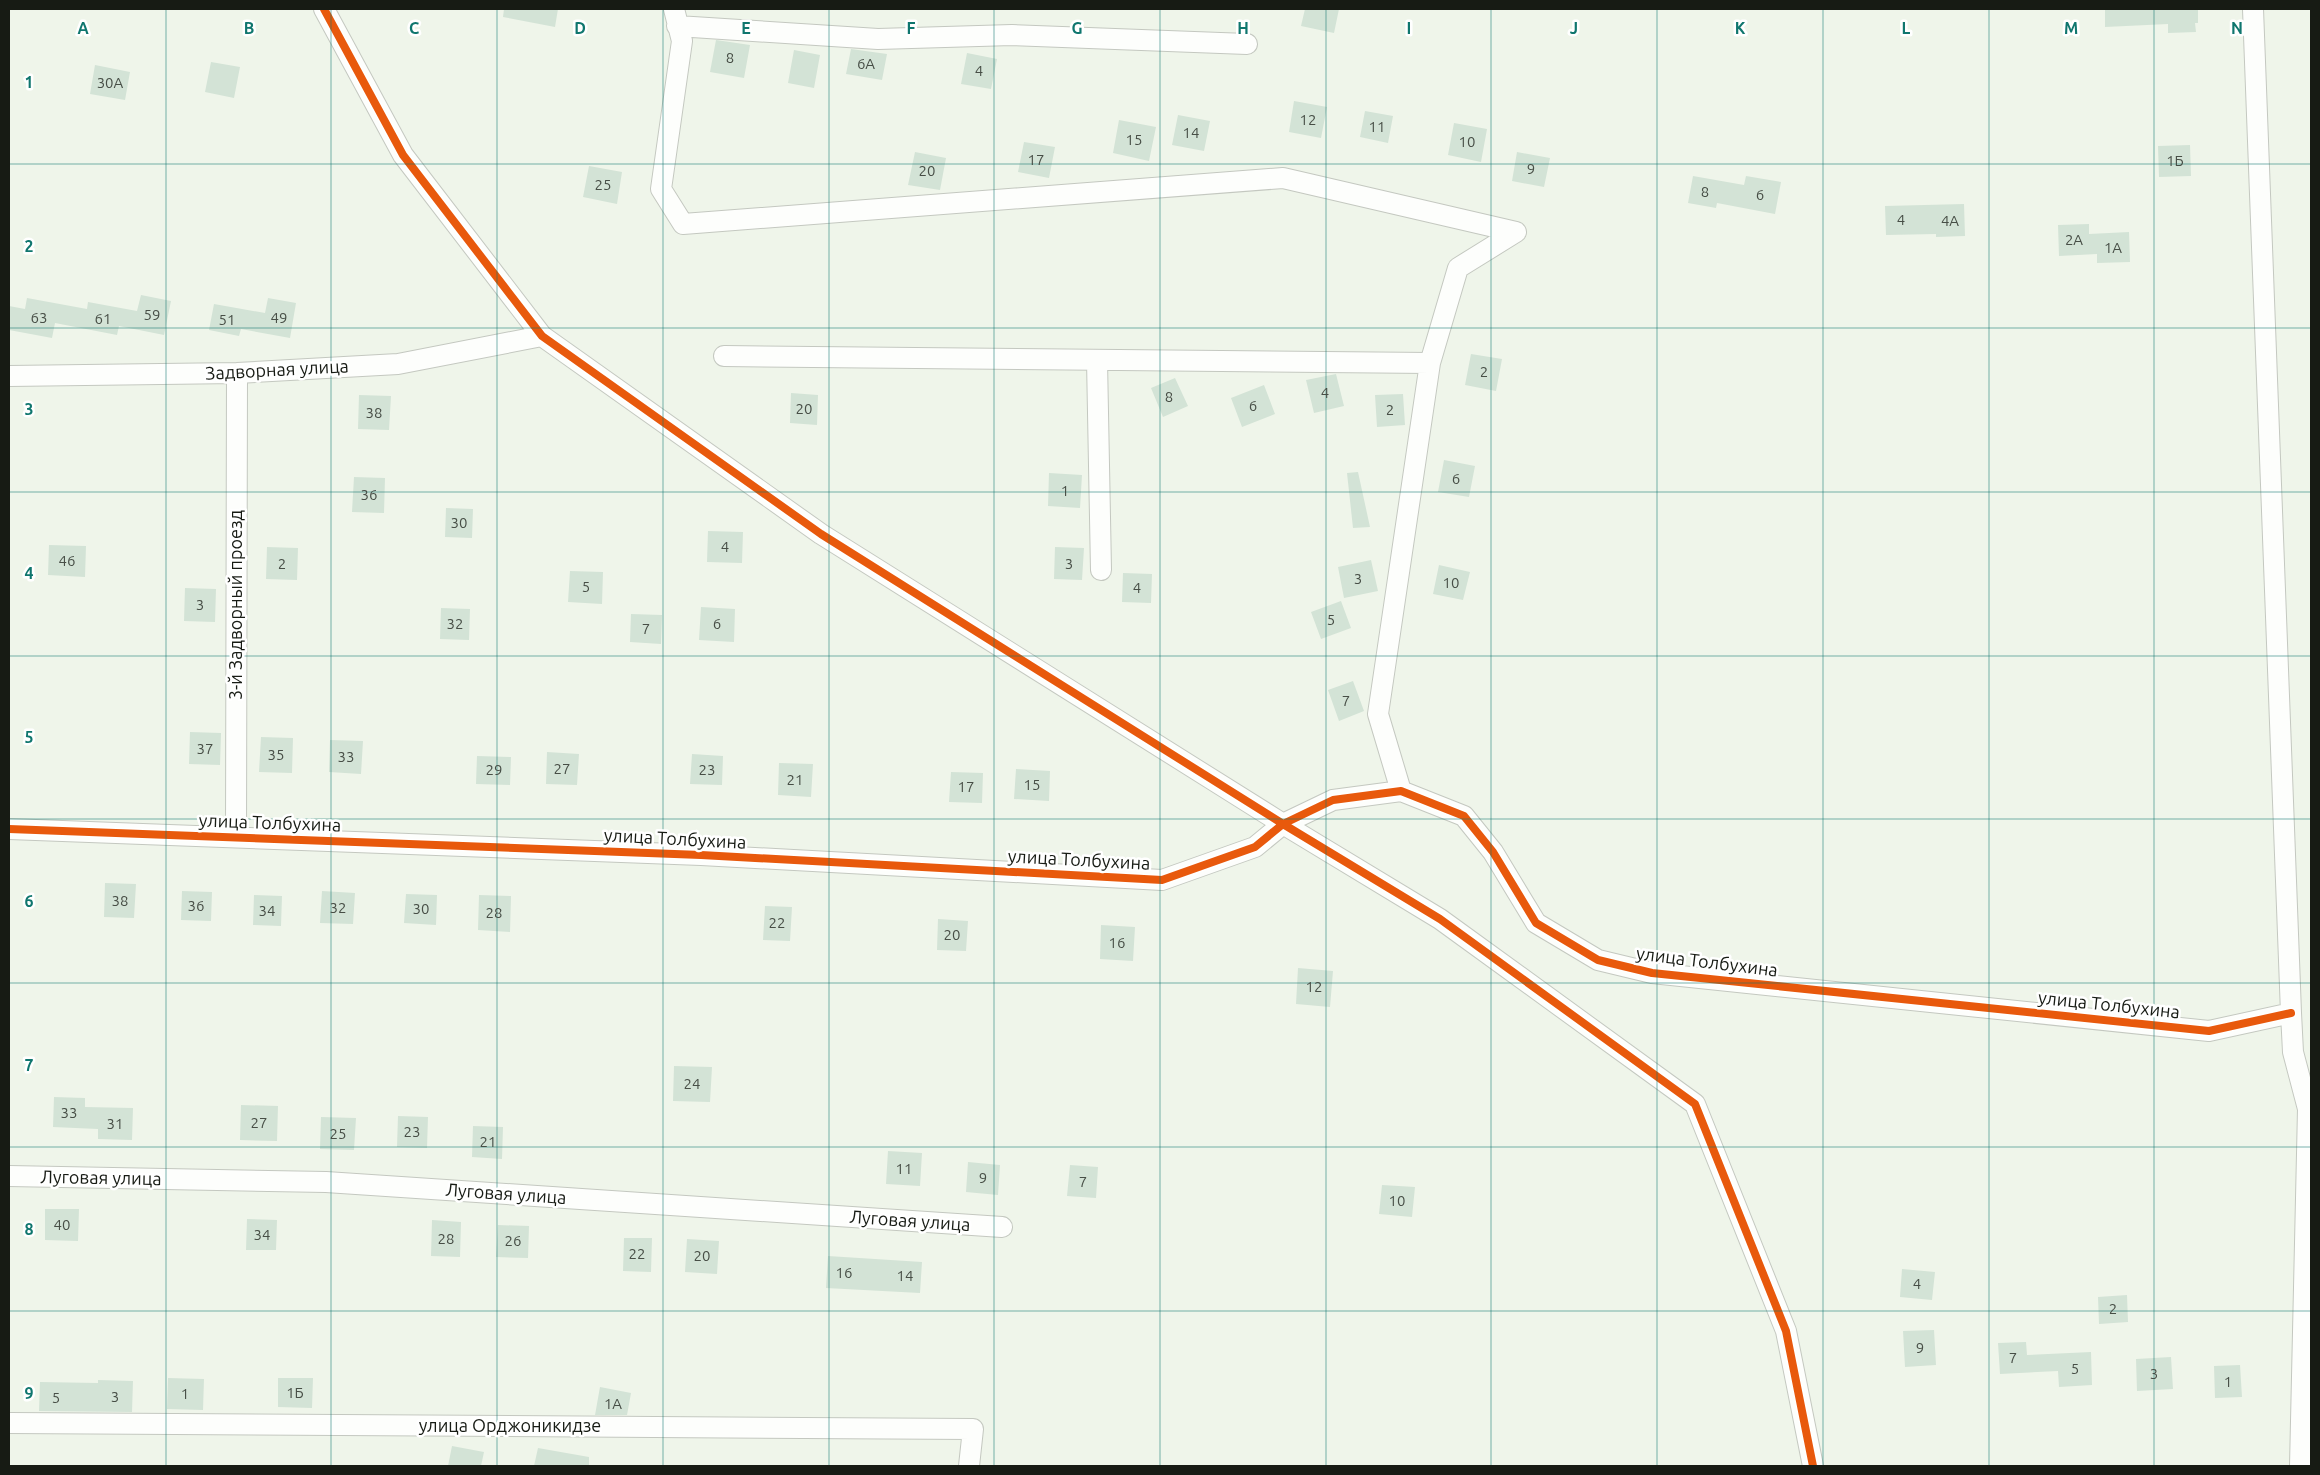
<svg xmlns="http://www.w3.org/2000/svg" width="2320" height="1475" font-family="Ubuntu,sans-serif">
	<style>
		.building { fill: #d3e3d6 }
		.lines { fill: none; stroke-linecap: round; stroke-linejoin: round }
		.street-casing { stroke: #c4c8c0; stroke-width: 22 }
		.street { stroke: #fdfefc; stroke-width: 20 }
		.cycleway-casing { stroke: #fff; stroke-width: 11 }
		.cycleway { stroke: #e8590c; stroke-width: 8 }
		.grid { fill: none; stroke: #0f766e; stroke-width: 1; stroke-opacity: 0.55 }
		.labels { text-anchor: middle; stroke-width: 5; stroke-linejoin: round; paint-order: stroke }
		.number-label { font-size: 15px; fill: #474e46 }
		.street-label { font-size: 18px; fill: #171b14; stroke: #fff }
		.grid-label { font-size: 16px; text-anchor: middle; font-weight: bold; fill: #0f766e; stroke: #fff; stroke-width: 5; stroke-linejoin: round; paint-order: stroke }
	</style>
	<rect width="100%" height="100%" fill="#eff5ea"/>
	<path class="building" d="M504 9H558L555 27 503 17Z
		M1305 9H1339L1334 33 1301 26Z
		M2105 9H2198V23H2195L2196 32 2168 33V24L2105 27Z
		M716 40 750 45 744 78 710 72Z
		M851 49 887 54 882 80 846 74Z
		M794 50 820 55 814 88 788 83Z
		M967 53 997 59 991 89 961 84Z
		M211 62 240 67 234 98 205 92Z
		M95 65 130 72 125 100 90 94Z
		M1294 101 1327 107 1321 138 1289 132Z
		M1365 111 1393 116 1388 143 1360 137Z
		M1178 115 1210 121 1204 151 1172 145Z
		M1119 120 1156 127 1149 161 1113 153Z
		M1454 123 1487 129 1481 162 1448 155Z
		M1024 142 1055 147 1049 178 1018 172Z
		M2190 145 2191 176 2159 177 2158 146Z
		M915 152 946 158 940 190 908 185Z
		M1517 152 1550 158 1544 187 1512 181Z
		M589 166 622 172 617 204 583 197Z
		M1693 176 1744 185 1746 176 1781 182 1775 214 1717 203 1716 208 1688 203Z
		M1964 204 1965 236 1936 237V234L1886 235 1885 206Z
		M2089 224V234L2129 232 2130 262 2097 263V254L2059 256 2058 225Z
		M141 295 171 301 164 335 119 326 117 335 55 323 52 338 9 330V306L25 309 27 298 87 309 88 302 137 311Z
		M268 298 296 303 290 338 241 329 239 336 209 330 214 304 265 313Z
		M1471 354 1502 359 1496 391 1465 385Z
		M1336 374 1344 406 1314 413 1306 380Z
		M1175 378 1188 406 1163 417 1151 388Z
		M1264 385 1275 414 1242 427 1231 398Z
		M791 393 818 395 817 425 790 423Z
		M1403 394 1405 425 1377 427 1375 395Z
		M359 395 391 396 389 430 358 429Z
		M1444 460 1475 466 1469 497 1438 492Z
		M1358 472 1370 527 1353 528 1347 473Z
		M1049 473 1082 475 1080 508 1048 506Z
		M354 477 385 478 384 513 352 512Z
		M446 508 473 509 472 538 445 537Z
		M708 531 743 532 742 563 707 562Z
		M49 545 86 546 85 577 48 575Z
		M267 547 298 548 297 580 266 579Z
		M1055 547 1084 548 1082 580 1054 579Z
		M1371 560 1378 591 1344 598 1338 567Z
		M1439 565 1470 572 1463 600 1433 594Z
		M570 571 603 572 602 604 568 602Z
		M1123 573 1152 574 1151 603 1122 602Z
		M185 588 216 589 215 622 184 621Z
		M1341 601 1351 628 1321 639 1311 612Z
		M701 607 735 609 734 642 699 640Z
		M441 608 470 609 469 640 440 639Z
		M631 614 662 615 661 644 630 642Z
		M1353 681 1364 711 1339 721 1328 690Z
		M190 732 221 733 220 765 189 764Z
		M261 737 293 738 292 773 259 772Z
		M330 740 363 741 361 774 329 772Z
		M547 752 579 754 577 785 546 784Z
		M692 754 723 756 722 785 690 784Z
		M477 756 511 757 510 785 476 784Z
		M779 763 813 764 811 797 778 795Z
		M1016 769 1050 771 1049 801 1014 799Z
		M951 772 983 773 982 803 949 802Z
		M105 883 136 884 134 918 104 917Z
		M182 891 212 892 211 921 181 920Z
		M322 891 355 893 353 924 320 923Z
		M406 894 437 895 436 925 404 923Z
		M254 895 282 896 281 926 253 925Z
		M479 895 511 896 510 932 478 930Z
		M765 906 792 907 790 941 763 940Z
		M938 919 968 921 966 951 937 950Z
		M1101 925 1135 927 1133 961 1100 959Z
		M1298 968 1333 971 1330 1007 1296 1004Z
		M674 1066 712 1067 710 1102 673 1101Z
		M54 1097 85 1098V1107L133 1108 132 1140 98 1139V1129L53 1127Z
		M241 1105 278 1106 277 1141 240 1140Z
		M398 1116 428 1117 427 1148 397 1147Z
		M321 1117 356 1118 354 1150 320 1149Z
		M473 1126 503 1127 502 1159 472 1157Z
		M888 1151 922 1153 920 1186 886 1184Z
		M968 1162 1000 1165 998 1195 966 1192Z
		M1070 1165 1098 1167 1096 1198 1067 1196Z
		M1382 1185 1415 1187 1412 1217 1379 1214Z
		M45 1209H79L78 1241 45 1240Z
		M247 1219 277 1220 276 1250H246Z
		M432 1220 461 1222 460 1257 431 1256Z
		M498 1225 529 1226 528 1258 496 1257Z
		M624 1238H652L651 1272 623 1271Z
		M687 1239 719 1241 717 1274 685 1272Z
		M828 1256 922 1262 920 1293 826 1288Z
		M1902 1269 1935 1272 1932 1300 1900 1297Z
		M2127 1295 2128 1322 2099 1324 2098 1297Z
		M1934 1330 1936 1365 1905 1367 1903 1331Z
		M2026 1342 2027 1355 2091 1352 2092 1385 2059 1387 2058 1371 2000 1374 1998 1343Z
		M2171 1357 2173 1389 2137 1391 2136 1359Z
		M2240 1365 2242 1397 2215 1398 2214 1366Z
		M168 1378 204 1379 203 1410 167 1409Z
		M278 1378H313L312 1408 278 1407Z
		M98 1380 133 1381 132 1412 39 1411 40 1382 98 1383Z
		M600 1387 631 1393 627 1415H595Z
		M452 1446 484 1452 481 1466H448Z
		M538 1448 589 1457V1466H534Z"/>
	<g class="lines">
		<defs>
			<path id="street" d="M324 9 403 155 542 336 821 534 1283 824 1440 919 1695 1104 1786 1331 1813 1466
				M674 9 682 41 661 189 683 224 1283 178 1516 232 1458 268 1430 363
				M2253 9 2291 1013 2293 1052 2308 1109 2300 1466
				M677 26 878 39 1012 35 1247 44
				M724 356 1430 363 1378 714 1401 791
				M1097 360 1101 570
				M9 376 237 373 398 364 542 336
				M9 829 701 855 1162 880 1255 847 1283 824 1333 800 1401 791 1464 816 1493 852 1536 923 1598 960 1652 973 2209 1031 2291 1013
				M236 837 237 373
				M9 1176 326 1182 1002 1227
				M9 1423 973 1429 969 1466"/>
		</defs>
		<use href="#street" class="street-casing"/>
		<use href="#street" class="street"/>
		<defs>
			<path id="cycleway" d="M324 9 403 155 542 336 821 534 1283 824 1440 919 1695 1104 1786 1331 1813 1466
				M9 829 701 855 1162 880 1255 847 1283 824 1333 800 1401 791 1464 816 1493 852 1536 923 1598 960 1652 973 2209 1031 2291 1013"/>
		</defs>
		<use href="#cycleway" class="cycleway-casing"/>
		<use href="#cycleway" class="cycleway"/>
	</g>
	<path class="grid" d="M166 9V1466M331 9V1466M497 9V1466M663 9V1466M829 9V1466M994 9V1466M1160 9V1466M1326 9V1466M1491 9V1466M1657 9V1466M1823 9V1466M1989 9V1466M2154 9V1466M9 164H2311M9 328H2311M9 492H2311M9 656H2311M9 819H2311M9 983H2311M9 1147H2311M9 1311H2311"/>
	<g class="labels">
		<g class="number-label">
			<text x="730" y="63">8</text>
			<text x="866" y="69">6А</text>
			<text x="979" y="76">4</text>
			<text x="110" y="88">30А</text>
			<text x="1308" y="125">12</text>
			<text x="1377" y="132">11</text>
			<text x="1191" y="138">14</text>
			<text x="1134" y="145">15</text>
			<text x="1467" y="147">10</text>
			<text x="1036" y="165">17</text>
			<text x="2175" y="166">1Б</text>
			<text x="1531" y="174">9</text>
			<text x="927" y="176">20</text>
			<text x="603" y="190">25</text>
			<text x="1705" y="197">8</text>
			<text x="1760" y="200">6</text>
			<text x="1901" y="225">4</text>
			<text x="1950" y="226">4А</text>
			<text x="2074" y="245">2А</text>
			<text x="2113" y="253">1А</text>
			<text x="152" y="320">59</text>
			<text x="39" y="323">63</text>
			<text x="279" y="323">49</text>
			<text x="103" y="324">61</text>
			<text x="227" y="325">51</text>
			<text x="1484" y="377">2</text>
			<text x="1325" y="398">4</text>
			<text x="1169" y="402">8</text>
			<text x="1253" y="411">6</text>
			<text x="804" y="414">20</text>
			<text x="1390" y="415">2</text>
			<text x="374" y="418">38</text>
			<text x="1456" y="484">6</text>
			<text x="1065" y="496">1</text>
			<text x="369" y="500">36</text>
			<text x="459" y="528">30</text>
			<text x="725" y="552">4</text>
			<text x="67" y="566">46</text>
			<text x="282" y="569">2</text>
			<text x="1069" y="569">3</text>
			<text x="1358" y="584">3</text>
			<text x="1451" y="588">10</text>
			<text x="586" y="592">5</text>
			<text x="1137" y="593">4</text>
			<text x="200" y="610">3</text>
			<text x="1331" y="625">5</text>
			<text x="455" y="629">32</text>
			<text x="717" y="629">6</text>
			<text x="646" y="634">7</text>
			<text x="1346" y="706">7</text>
			<text x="205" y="754">37</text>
			<text x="276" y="760">35</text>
			<text x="346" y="762">33</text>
			<text x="562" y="774">27</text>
			<text x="494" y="775">29</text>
			<text x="707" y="775">23</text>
			<text x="795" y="785">21</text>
			<text x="1032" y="790">15</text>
			<text x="966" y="792">17</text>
			<text x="120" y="906">38</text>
			<text x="196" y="911">36</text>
			<text x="338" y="913">32</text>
			<text x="421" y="914">30</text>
			<text x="267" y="916">34</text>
			<text x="494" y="918">28</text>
			<text x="777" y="928">22</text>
			<text x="952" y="940">20</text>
			<text x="1117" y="948">16</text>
			<text x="1314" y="992">12</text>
			<text x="692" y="1089">24</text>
			<text x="69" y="1118">33</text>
			<text x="259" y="1128">27</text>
			<text x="115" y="1129">31</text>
			<text x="412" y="1137">23</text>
			<text x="338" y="1139">25</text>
			<text x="488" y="1147">21</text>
			<text x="904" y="1174">11</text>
			<text x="983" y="1183">9</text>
			<text x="1083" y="1187">7</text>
			<text x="1397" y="1206">10</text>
			<text x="62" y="1230">40</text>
			<text x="262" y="1240">34</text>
			<text x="446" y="1244">28</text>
			<text x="513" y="1246">26</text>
			<text x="637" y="1259">22</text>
			<text x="702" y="1261">20</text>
			<text x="844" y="1278">16</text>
			<text x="905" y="1281">14</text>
			<text x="1917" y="1289">4</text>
			<text x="2113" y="1314">2</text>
			<text x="1920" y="1353">9</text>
			<text x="2013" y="1363">7</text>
			<text x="2075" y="1374">5</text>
			<text x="2154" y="1379">3</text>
			<text x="2228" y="1387">1</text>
			<text x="295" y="1398">1Б</text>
			<text x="185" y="1399">1</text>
			<text x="115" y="1402">3</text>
			<text x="56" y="1403">5</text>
			<text x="613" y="1409">1А</text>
		</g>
		<g class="street-label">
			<text transform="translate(277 370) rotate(-3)" y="6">Задворная улица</text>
			<text transform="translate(236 605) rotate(-90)" y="6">3-й Задворный проезд</text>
			<text transform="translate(270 823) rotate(2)" y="6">улица Толбухина</text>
			<text transform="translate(675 839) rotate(3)" y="6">улица Толбухина</text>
			<text transform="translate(1079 860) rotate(3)" y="6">улица Толбухина</text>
			<text transform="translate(1707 962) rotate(7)" y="6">улица Толбухина</text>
			<text transform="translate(2109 1005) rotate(6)" y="6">улица Толбухина</text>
			<text transform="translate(101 1178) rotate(1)" y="6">Луговая улица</text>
			<text transform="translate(506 1194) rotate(4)" y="6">Луговая улица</text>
			<text transform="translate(910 1221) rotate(4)" y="6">Луговая улица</text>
			<text x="510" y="1432">улица Орджоникидзе</text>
		</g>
	</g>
	<g class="grid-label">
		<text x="83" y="34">A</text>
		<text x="249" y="34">B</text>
		<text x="414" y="34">C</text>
		<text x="580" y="34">D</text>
		<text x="746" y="34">E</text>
		<text x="911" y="34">F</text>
		<text x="1077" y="34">G</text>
		<text x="1243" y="34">H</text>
		<text x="1409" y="34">I</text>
		<text x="1574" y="34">J</text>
		<text x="1740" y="34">K</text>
		<text x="1906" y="34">L</text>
		<text x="2071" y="34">M</text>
		<text x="2237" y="34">N</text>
		<text x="29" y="88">1</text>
		<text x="29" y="252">2</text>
		<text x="29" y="415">3</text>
		<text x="29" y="579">4</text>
		<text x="29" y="743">5</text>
		<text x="29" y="907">6</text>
		<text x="29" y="1071">7</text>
		<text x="29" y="1235">8</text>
		<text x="29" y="1399">9</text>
	</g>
	<rect width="2320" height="1475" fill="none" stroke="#171b14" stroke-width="20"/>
</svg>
